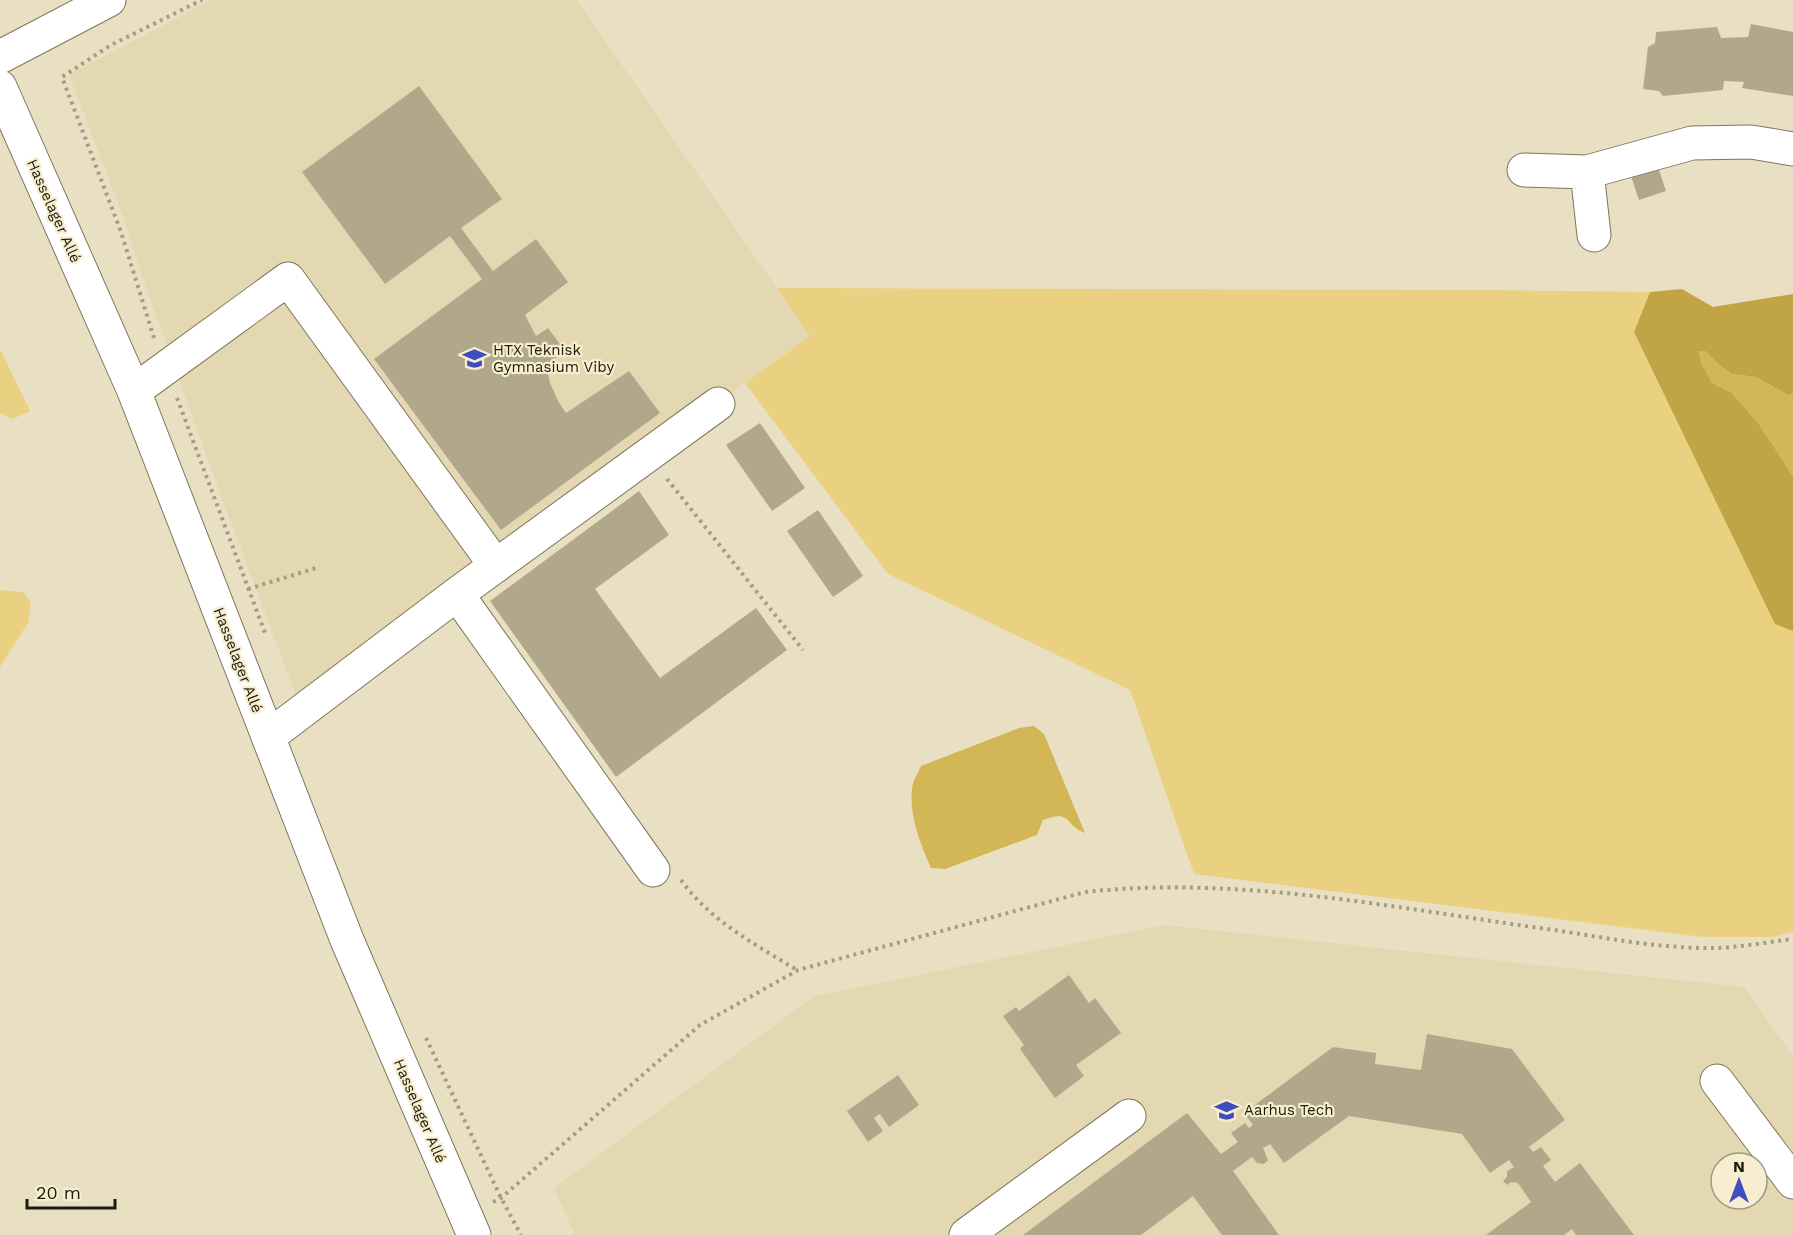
<svg xmlns="http://www.w3.org/2000/svg" width="1793" height="1235" font-family="'Work Sans',sans-serif">
	<style>
		.built { fill: #e4d8b3; fill-rule: evenodd }
		.green { fill: #ead182 }
		.forest { fill: #c1a443 }
		.water { fill: #d3b656 }
		.building { fill: #b1a88c }
		.lines { fill: none; stroke-linecap: round; stroke-linejoin: round }
		.minor-casing { stroke: #7e765b; stroke-width: 35 }
		.path { stroke: #a49d86; stroke-width: 4; stroke-dasharray: 3 4.5; stroke-linecap: butt }
		.minor { stroke: #fff; stroke-width: 33 }
		.labels { text-anchor: middle; stroke-width: 4.5; stroke-linejoin: round; paint-order: stroke }
		.street-label { font-size: 15px; fill: #1d1a0f; stroke: #f7edcf }
		.poi-label { font-size: 15px; fill: #1d1a0f; stroke: #f7edcf; text-anchor: start }
	</style>
	<rect width="100%" height="100%" fill="#e9e0c3"/>
	<path class="built" d="M211 0H577L810 336 300 706 221 496 144 282 123 216 69 75Z
		M1165 925 1744 987 1793 1056V1235H575L554 1188 814 996ZM1721 1163H1757V1199H1721Z"/>
	<path class="green" d="M777 288 1486 290 1650 292 1634 332 1775 623 1793 631V932L1771 937H1703L1194 874 1130 690 888 574 745 383 810 336Z
		M0 349 30 411 13 419 0 413Z
		M0 590 23 592 31 603 28 623 0 667Z"/>
	<path class="forest" d="M1682 289 1713 307 1793 294V394L1788 395 1755 377 1732 374 1718 364 1705 351 1711 382 1732 393 1759 424 1793 476V631L1775 624 1634 332 1650 292Z"/>
	<path class="water" d="M1698 351H1705L1718 364 1732 374 1755 377 1788 395 1793 394V476L1759 424 1732 393 1711 382 1701 363Z
		M1034 726 1044 734 1085 833C1064 825 1072 809 1043 820L1037 835 945 869 931 868C920 843 907 811 913 783 915 777 919 771 921 766L1019 728Z"/>
	<path class="building" d="M1751 24 1793 32V96L1742 88 1744 82 1724 81 1723 90 1663 96 1659 91 1643 89 1648 47 1655 43 1656 32 1717 27 1721 38 1748 37Z
		M419 86 502 199 461 228 493 271 536 239 568 282 525 315 536 336 548 328 565 351 546 365 550 383 558 401 566 413 629 371 660 413 501 530 374 359 482 279 450 236 385 284 302 172Z
		M1657 164 1666 191 1639 200 1630 173Z
		M760 423 805 488 772 511 726 445Z
		M639 491 669 535 595 589 660 678 756 608 787 650 616 777 490 601Z
		M818 510 863 576 833 597 787 531Z
		M1069 975 1089 1003 1095 998 1121 1033 1076 1065 1084 1076 1055 1098 1020 1049 1024 1045 1003 1016 1016 1007 1019 1011Z
		M1427 1034 1512 1049 1565 1120 1529 1147 1533 1152 1541 1147 1551 1160 1543 1166 1555 1182 1580 1163 1634 1235H1576L1572 1229 1564 1235H1486L1531 1202 1518 1183 1511 1182 1507 1185 1503 1181 1507 1177V1171L1514 1167 1509 1160 1490 1173 1462 1134 1349 1116 1284 1163 1270 1144 1263 1148 1268 1160 1264 1164 1257 1163 1252 1157 1233 1171 1279 1235H1222L1193 1196 1141 1235H1023L1187 1113 1221 1154 1238 1142 1231 1133 1245 1123 1249 1128 1253 1125 1244 1113 1333 1047 1376 1053 1375 1064 1421 1070Z
		M898 1075 919 1105 889 1127 880 1114 874 1118 883 1131 868 1142 847 1111Z"/>
	<g class="lines">
		<defs>
			<path id="minor" d="M0 57 109 0
				M0 87 134 391 347 940 474 1235
				M1524 170 1587 172 1692 143 1751 142 1793 149
				M1587 172 1594 235
				M134 391 288 279 496 566
				M457 594 653 870
				M268 737 457 594 718 404
				M1717 1081 1793 1182
				M966 1235 1129 1116"/>
		</defs>
		<use href="#minor" class="minor-casing"/>
		<path class="path" d="M154 338 121 232 62 77 111 45 202 0
			M177 398 265 633
			M667 479 803 650
			M248 589 316 568
			M681 880C709 920 756 945 797 970
			M426 1038 501 1198 521 1235
			M493 1202 501 1198 700 1025 798 970 1085 892C1242 875 1399 909 1554 930 1608 938 1661 949 1716 948 1742 947 1768 942 1793 939"/>
		<use href="#minor" class="minor"/>
	</g>
	<defs>
		<symbol id="university-bare" viewBox="-9 -9 18 18"><path d="M0-5L7-2L0 1L-7-2ZM-4 1L0 2.5L4 1V4Q0 6-4 4Z" fill="#3f4dc1" stroke="#f7edcf" stroke-width="2.5" paint-order="stroke"/></symbol>
	</defs>
	<g fill-rule="evenodd">
		<use href="#university-bare" x="458" y="342" width="33" height="33"/>
		<use href="#university-bare" x="1210" y="1094" width="33" height="33"/>
	</g>
	<g class="labels">
		<g class="street-label">
			<text transform="translate(54 211) rotate(66)" y="5">Hasselager Allé</text>
			<text transform="translate(238 660) rotate(69)" y="5">Hasselager Allé</text>
			<text transform="translate(420 1111) rotate(67)" y="5">Hasselager Allé</text>
		</g>
		<g class="poi-label">
			<text x="493" y="355">HTX Teknisk<tspan x="493" dy="17">Gymnasium Viby</tspan></text>
			<text x="1244" y="1115">Aarhus Tech</text>
		</g>
	</g>
	<g transform="translate(1739 1181)"><circle r="28" fill="#f7edcf" stroke="#a09982" stroke-width="1.5"/>
	<path d="M0-4.5L10 22L0 15L-10 22Z" fill="#3f4dc1"/>
	<text y="-9" font-size="16" font-weight="bold" text-anchor="middle" fill="#1d1a0f">N</text>
	</g>
	<path d="M27 1199v9h88v-9" fill="none" stroke="#1d1a0f" stroke-width="3"/>
	<text x="36" y="1199" font-size="18" fill="#1d1a0f" stroke="#f7edcf" stroke-width="4.5" paint-order="stroke">20 m</text>
</svg>
